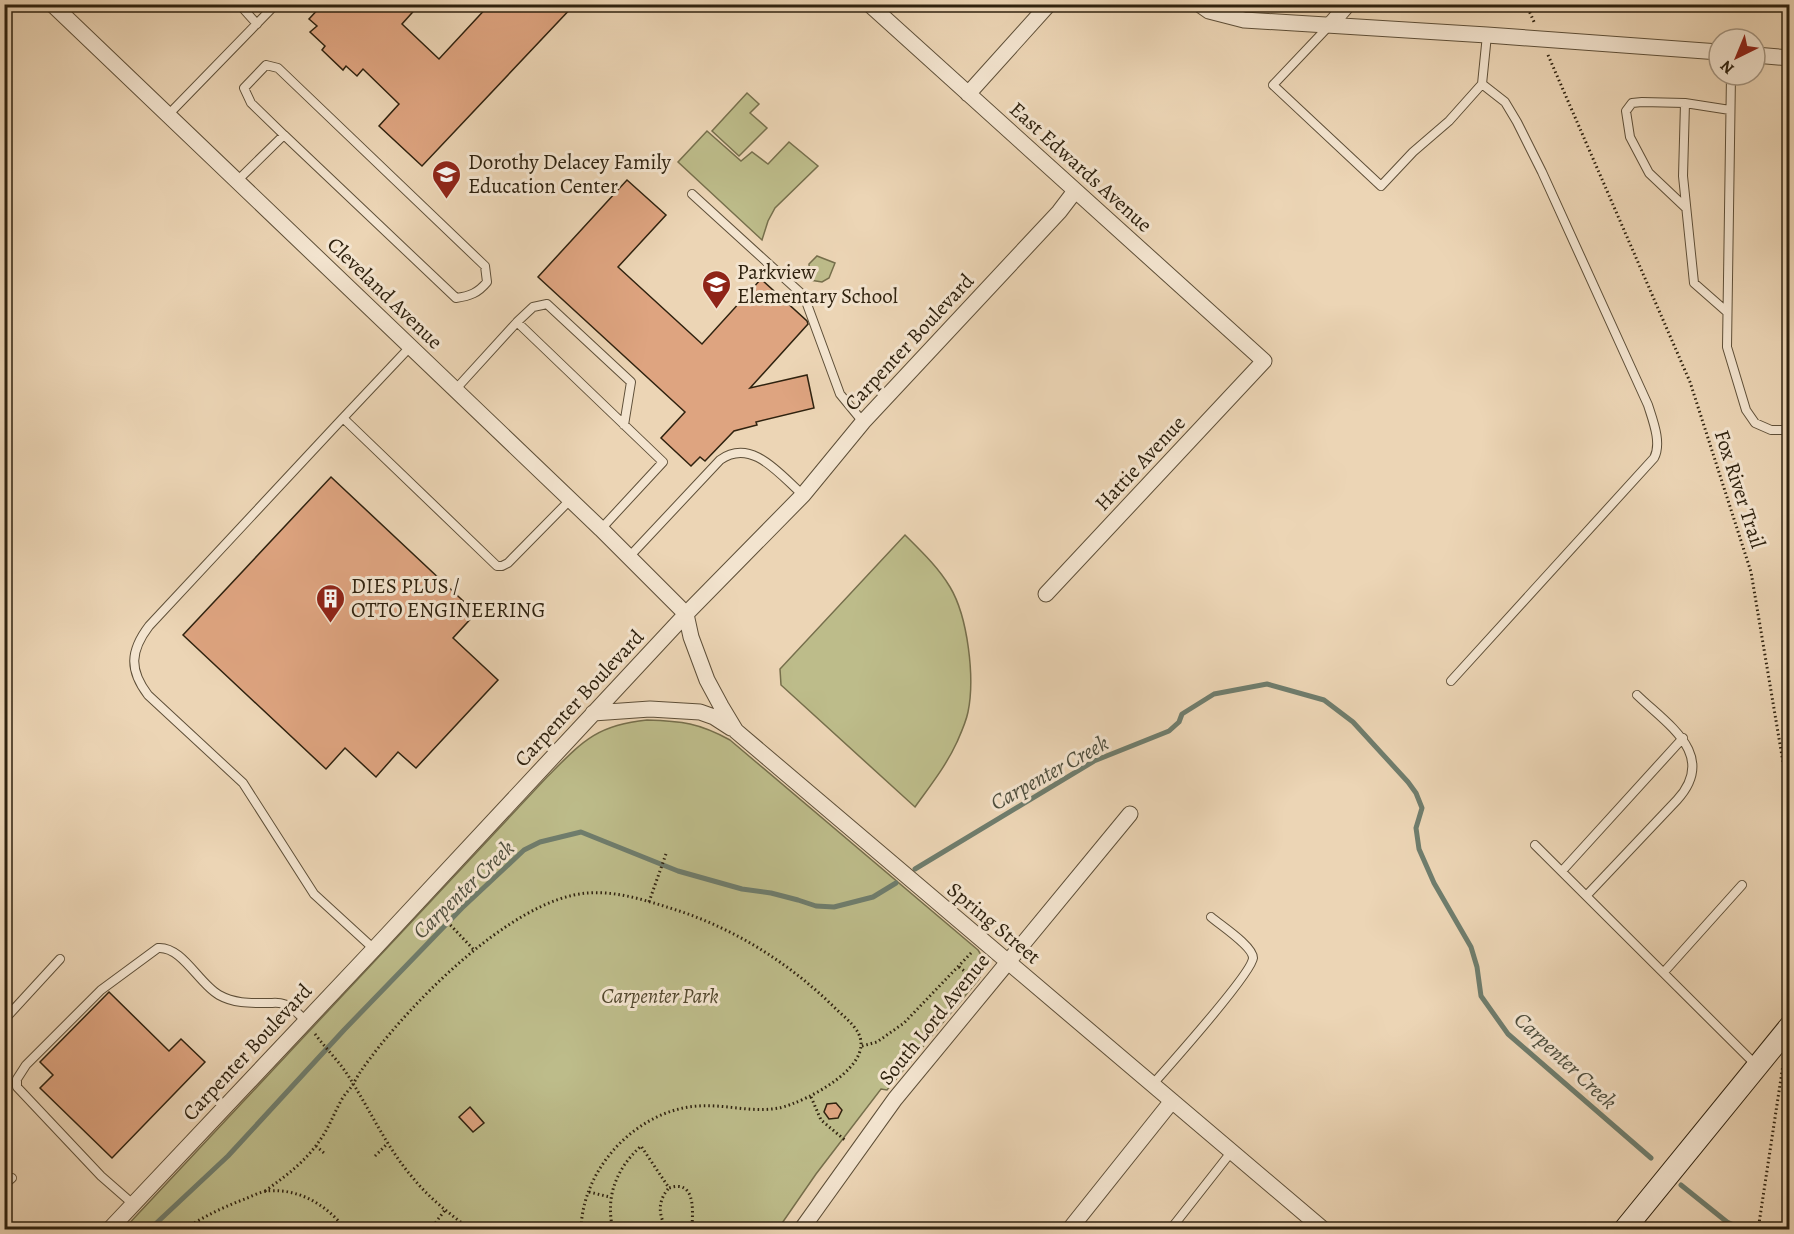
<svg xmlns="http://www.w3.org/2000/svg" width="1794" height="1234" font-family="Alegreya,serif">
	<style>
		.green { fill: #bdbc8a; stroke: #766f4c; stroke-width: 1.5 }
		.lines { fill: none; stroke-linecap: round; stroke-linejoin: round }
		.stream { stroke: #6f7d6d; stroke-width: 5 }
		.building { fill: #dea480; stroke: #2f220f; stroke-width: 1.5 }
		.lane-casing { stroke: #5e4f38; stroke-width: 10 }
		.street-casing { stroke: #5e4f38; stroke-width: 17 }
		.secondary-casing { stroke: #2f220f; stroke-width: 23 }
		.path { stroke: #2f220f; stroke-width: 3; stroke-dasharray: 1.5 3; stroke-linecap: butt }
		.lane { stroke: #f3e4cf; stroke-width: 8 }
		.street { stroke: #f3e4cf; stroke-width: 15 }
		.secondary { stroke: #f3e4cf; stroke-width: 21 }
		.labels { text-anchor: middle; stroke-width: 6; stroke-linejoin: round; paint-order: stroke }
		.poi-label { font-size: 21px; fill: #2f220f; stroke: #f3e4cf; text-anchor: start }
		.street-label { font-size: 21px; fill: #2f220f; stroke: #f3e4cf }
		.park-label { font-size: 21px; font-style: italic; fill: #52482e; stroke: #f3e4cf }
		.water-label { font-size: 22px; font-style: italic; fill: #4f4f3e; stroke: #f3e4cf }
	</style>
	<rect width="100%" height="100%" fill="#ecd5b5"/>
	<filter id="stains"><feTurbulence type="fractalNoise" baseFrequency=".00333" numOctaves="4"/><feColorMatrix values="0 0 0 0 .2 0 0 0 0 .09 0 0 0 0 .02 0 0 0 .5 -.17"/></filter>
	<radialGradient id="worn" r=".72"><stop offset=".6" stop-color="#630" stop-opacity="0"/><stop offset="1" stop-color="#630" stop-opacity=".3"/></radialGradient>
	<path class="green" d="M747 93 759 104 750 113 767 128 739 156 712 131Z
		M707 131 741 161 752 152 768 164 789 142 818 166 775 208 768 221 762 240 678 162Z
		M817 256 835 263 829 278 822 282 810 280 809 264Z
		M905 535C921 551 938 567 950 587 968 617 975 678 968 712 966 722 961 733 957 742 946 766 930 786 915 807L781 685 780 669Z
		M647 720C682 721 699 723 730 740L978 950C985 960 985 968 979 979L887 1090 881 1089 816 1174 778 1229 123 1230 547 777C582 742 596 725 647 720Z"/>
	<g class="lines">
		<path class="stream" d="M915 869 1094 761 1169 731 1179 722 1182 714 1214 694 1267 684 1324 700 1353 722 1408 782 1416 793 1422 808 1416 828 1419 849 1434 883 1471 947 1477 967 1481 996 1508 1034 1651 1158
			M1681 1185 1727 1222 1744 1230
			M149 1230 228 1156 344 1030 462 908 524 850 540 842 581 832 678 871 742 889 771 893 798 900 816 906 834 907 873 897 896 883"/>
	</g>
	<path class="building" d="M323 4H420L402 24 439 59 490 4H575L422 166 379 126 399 104 363 69 357 76 346 66 343 70 322 50 325 46 310 32 317 26 309 19Z
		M627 180 666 215 618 267 702 344 761 279 807 321 808 324 750 388 807 375 814 408 756 422 757 425 734 431 705 461 700 457 691 466 661 438 685 412 538 277Z
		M331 477 476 613 453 638 498 680 416 768 398 752 376 777 345 748 326 769 183 635Z
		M109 992 169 1051 181 1039 205 1062 112 1158 40 1088 53 1075 40 1062Z
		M836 1103 842 1110 838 1118 829 1119 824 1112 827 1104Z
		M470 1107 484 1123 473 1132 459 1117Z"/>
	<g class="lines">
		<defs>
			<path id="lane" d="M239 4 257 24
				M1329 26 1273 85 1381 186 1413 152 1449 121 1482 84
				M1731 75 1727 347 1746 410 1755 423 1771 430H1790
				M1685 103 1642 102 1632 103 1626 111 1630 137 1649 173 1686 208
				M168 115 276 4
				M237 181 284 135 251 103 244 88 266 65 278 68 485 266 487 282C478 293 470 296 456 298L284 135
				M692 194 804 296 840 394 863 422
				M1727 312 1694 283 1683 176 1685 103 1730 110
				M517 322 663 462 601 529
				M410 347 343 418 497 566H502L508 563 570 500
				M455 390 517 322 533 307 547 304 631 382 624 425
				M343 418 149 626C130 651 129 670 148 695L243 783 314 894 374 949
				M629 557 720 460C752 437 780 475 803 495
				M1451 681 1654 458C1662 443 1653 421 1648 405L1542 172 1517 122 1505 102 1482 84 1487 35
				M1535 845 1756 1065
				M1562 871 1683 738
				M1587 895 1677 800C1718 755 1668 725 1637 695
				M1664 972 1742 885
				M4 1020 60 959
				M1153 1084C1168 1067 1252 973 1253 958 1253 946 1220 925 1211 917
				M4 1185 12 1178
				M133 1204 101 1176 17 1087V1079L26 1065 101 990 158 948C182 946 199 984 219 995 235 1004 252 1003 269 1003 273 1003 279 1002 283 1004 292 1006 299 1014 305 1021
				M1170 1230 1232 1151"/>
			<path id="street" d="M52 4 601 529 686 614 691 637 707 680 721 706 736 731 1324 1230
				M869 4 1264 361 1046 594
				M1199 4 1209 11 1244 20 1487 35 1719 52
				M1330 25 1348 4
				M1755 55 1790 58
				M968 94 1049 4
				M593 713 650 709 700 712 714 717 731 728
				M109 1230 374 949 686 614 803 495 863 422 1059 212 1075 191
				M801 1230 895 1099 1130 814
				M1069 1230 1172 1101"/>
			<path id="secondary" d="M1624 1230 1790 1026"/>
		</defs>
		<use href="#lane" class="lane-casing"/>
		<use href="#street" class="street-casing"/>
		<use href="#secondary" class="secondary-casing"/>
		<path class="path" d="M1526 4 1535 24
			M1548 55 1690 382 1751 572 1785 774 1789 1008
			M649 902 667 851
			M438 912 475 951
			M959 967 976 980
			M315 1034C326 1049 339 1061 349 1077 370 1110 387 1148 413 1178 429 1198 450 1214 471 1230
			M862 1046 877 1042 904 1023 973 951
			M811 1097 821 1120 846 1141
			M316 1146 325 1154
			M375 1156 388 1143
			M265 1191C286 1176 306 1161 320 1140 329 1128 334 1113 342 1099 345 1094 349 1090 352 1086 355 1081 358 1075 361 1071 403 1010 511 898 588 893 617 891 645 900 673 909 734 928 789 963 834 1007 841 1014 849 1020 855 1028 883 1063 806 1102 779 1108 752 1113 725 1104 698 1106 637 1110 582 1168 581 1230
			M589 1192 610 1197
			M664 1224C658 1211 659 1199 669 1188
			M183 1230C203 1217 223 1207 245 1199 252 1196 260 1192 267 1191 299 1188 327 1205 346 1230
			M430 1230 445 1210
			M613 1230C605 1197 616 1169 641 1146L669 1188C695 1179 693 1210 692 1225
			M656 1230 664 1224C676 1228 687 1222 697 1230
			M1758 1230 1783 1065"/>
		<use href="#lane" class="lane"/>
		<use href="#street" class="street"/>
		<use href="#secondary" class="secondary"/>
	</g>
	<defs>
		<symbol id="school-pin" viewBox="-11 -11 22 30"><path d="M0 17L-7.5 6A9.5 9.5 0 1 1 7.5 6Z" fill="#8f2418" stroke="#f3e4cf"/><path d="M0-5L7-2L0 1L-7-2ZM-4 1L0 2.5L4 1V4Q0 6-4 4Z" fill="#fff"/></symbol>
		<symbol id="building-pin" viewBox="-11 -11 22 30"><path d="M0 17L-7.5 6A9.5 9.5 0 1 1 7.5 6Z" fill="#8f2418" stroke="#f3e4cf"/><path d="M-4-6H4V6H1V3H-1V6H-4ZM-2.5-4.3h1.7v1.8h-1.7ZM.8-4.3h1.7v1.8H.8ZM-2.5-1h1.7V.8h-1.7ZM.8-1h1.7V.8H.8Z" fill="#fff"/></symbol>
	</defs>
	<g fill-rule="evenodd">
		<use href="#school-pin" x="430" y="158" width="33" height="45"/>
		<use href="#school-pin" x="700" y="268" width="33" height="45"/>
		<use href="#building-pin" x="314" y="582" width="33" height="45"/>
	</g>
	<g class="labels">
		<g class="poi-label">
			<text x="468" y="169">Dorothy Delacey Family<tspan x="468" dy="24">Education Center</tspan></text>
			<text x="737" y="279">Parkview<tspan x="737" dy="24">Elementary School</tspan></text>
			<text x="351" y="593">DIES PLUS /<tspan x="351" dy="24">OTTO ENGINEERING</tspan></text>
		</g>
		<g class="street-label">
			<text transform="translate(1081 167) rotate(42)" y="7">East Edwards Avenue</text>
			<text transform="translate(385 293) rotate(44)" y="7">Cleveland Avenue</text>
			<text transform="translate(909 342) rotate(-47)" y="7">Carpenter Boulevard</text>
			<text transform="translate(1140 463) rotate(-47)" y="7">Hattie Avenue</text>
			<text transform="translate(1740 489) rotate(72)" y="7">Fox River Trail</text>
			<text transform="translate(579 698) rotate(-47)" y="7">Carpenter Boulevard</text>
			<text transform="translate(994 923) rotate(40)" y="7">Spring Street</text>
			<text transform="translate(934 1019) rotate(-51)" y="7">South Lord Avenue</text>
			<text transform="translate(247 1052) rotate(-47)" y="7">Carpenter Boulevard</text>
		</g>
		<g class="park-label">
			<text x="660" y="1003">Carpenter Park</text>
		</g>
		<g class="water-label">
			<text transform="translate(1049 772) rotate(-29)" y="8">Carpenter Creek</text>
			<text transform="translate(463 889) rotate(-44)" y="8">Carpenter Creek</text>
			<text transform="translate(1566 1060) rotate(43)" y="8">Carpenter Creek</text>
		</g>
	</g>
	<rect width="1794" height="1234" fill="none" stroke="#ecd5b5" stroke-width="24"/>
	<rect x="6" y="6" width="1782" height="1222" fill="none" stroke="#2f220f" stroke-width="3"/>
	<rect x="12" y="12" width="1770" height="1210" fill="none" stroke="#2f220f" stroke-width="1.5"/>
	<g transform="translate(1737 57) rotate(223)"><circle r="28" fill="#f3e4cf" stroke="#a59682" stroke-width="1.5"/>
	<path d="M0-4.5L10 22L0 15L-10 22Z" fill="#8f2418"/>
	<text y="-9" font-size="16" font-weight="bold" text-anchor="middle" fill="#2f220f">N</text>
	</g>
	<rect width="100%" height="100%" filter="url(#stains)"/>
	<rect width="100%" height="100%" fill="url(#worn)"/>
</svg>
